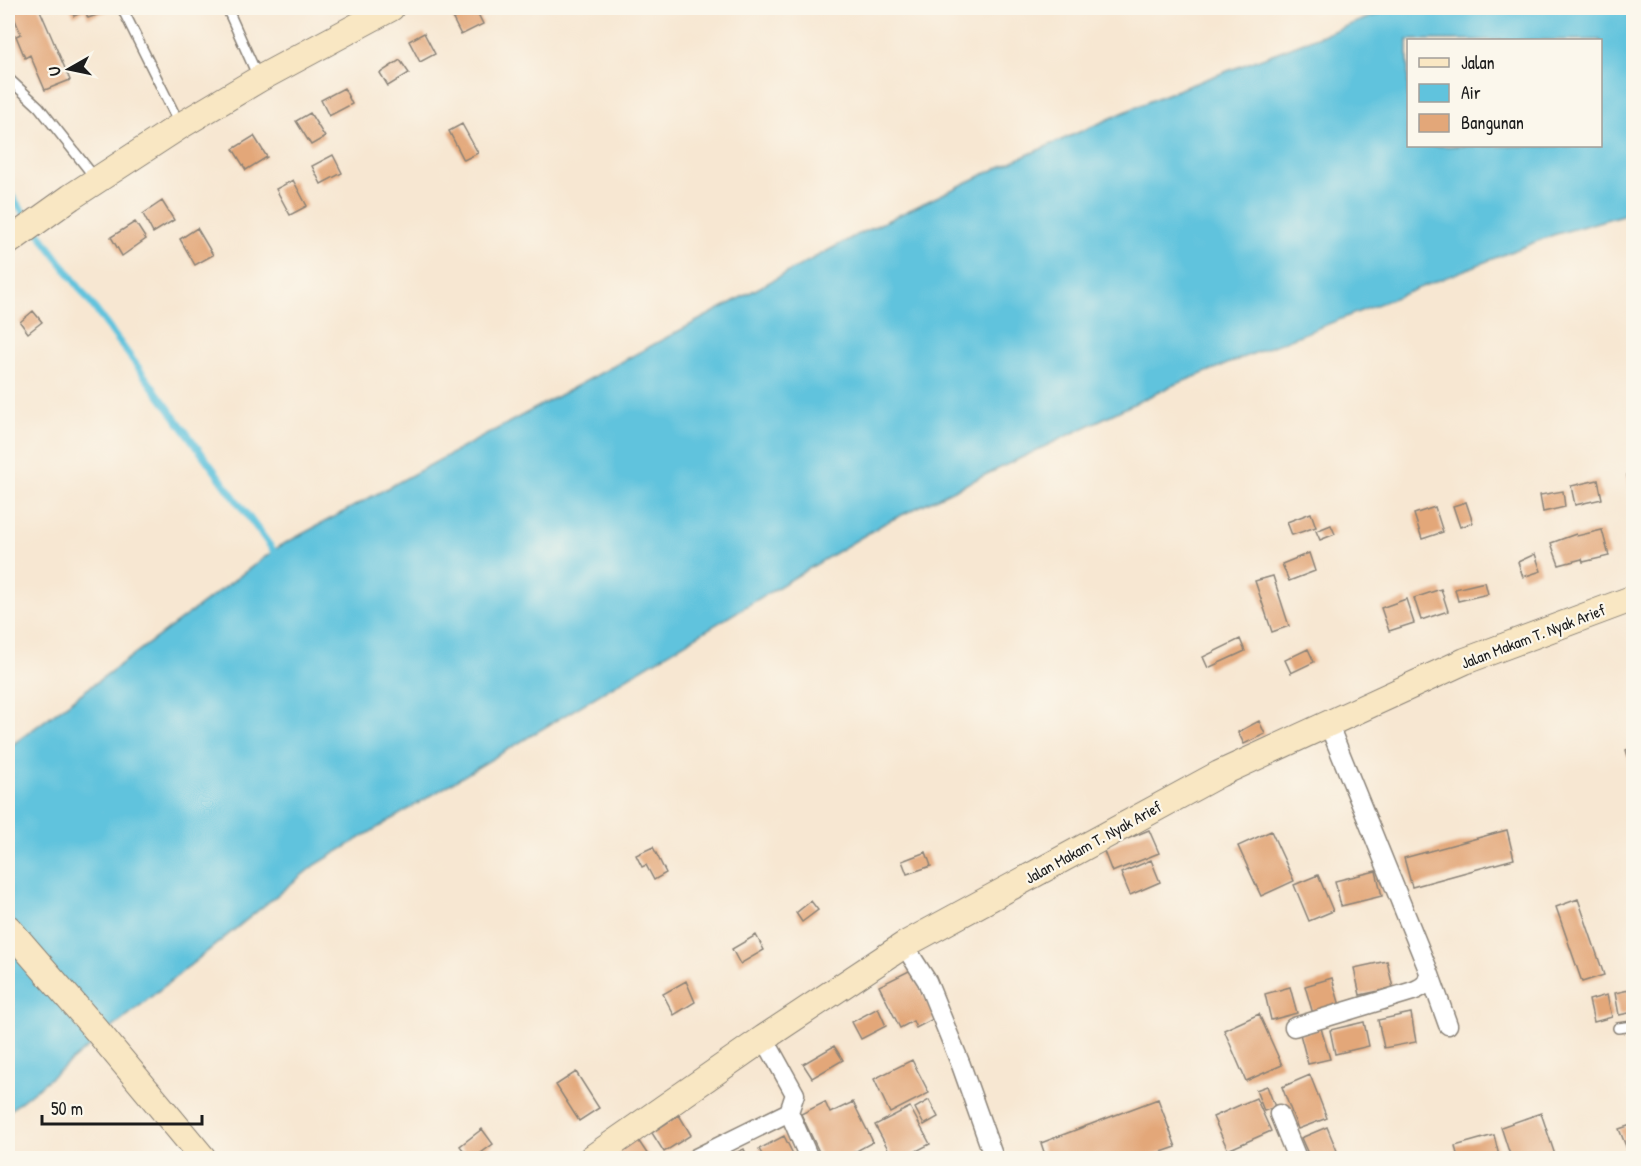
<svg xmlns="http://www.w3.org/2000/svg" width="1641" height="1166" font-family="'Patrick Hand',sans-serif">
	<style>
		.water { fill: #60c3dd; stroke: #3e707c; stroke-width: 1.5; fill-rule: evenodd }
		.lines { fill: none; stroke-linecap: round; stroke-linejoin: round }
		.stream { stroke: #60c3dd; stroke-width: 7 }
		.building { fill: #e3a779 }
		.lane-casing { stroke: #8a8277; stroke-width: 12 }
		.street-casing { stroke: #8a8277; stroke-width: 21 }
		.secondary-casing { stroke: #8a8277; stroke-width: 28 }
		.lane { stroke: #fff; stroke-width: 9 }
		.street { stroke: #fff; stroke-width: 18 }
		.secondary { stroke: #f9e7c3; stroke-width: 26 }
		.labels { text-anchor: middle; stroke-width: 4.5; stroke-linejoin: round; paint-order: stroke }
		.street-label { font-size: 16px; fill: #1c1c1c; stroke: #fbf7ec }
	</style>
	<rect width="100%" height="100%" fill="#fbf7ec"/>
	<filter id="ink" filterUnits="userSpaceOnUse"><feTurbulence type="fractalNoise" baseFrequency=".0167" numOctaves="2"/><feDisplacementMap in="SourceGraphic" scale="12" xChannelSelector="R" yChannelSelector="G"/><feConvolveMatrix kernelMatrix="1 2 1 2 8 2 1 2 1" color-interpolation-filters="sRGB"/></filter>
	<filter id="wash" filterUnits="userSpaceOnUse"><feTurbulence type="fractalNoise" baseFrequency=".008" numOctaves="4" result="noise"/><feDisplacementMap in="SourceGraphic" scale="24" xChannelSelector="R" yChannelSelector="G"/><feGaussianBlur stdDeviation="1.35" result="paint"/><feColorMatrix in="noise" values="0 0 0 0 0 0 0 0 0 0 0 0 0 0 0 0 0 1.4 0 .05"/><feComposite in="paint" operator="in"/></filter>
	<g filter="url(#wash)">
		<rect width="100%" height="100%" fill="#f7e7d2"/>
		<path class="water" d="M1394 8H1633V212L1553 235 1169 387 885 523 312 867 8 1112V748L280 546 853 237 993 170 1159 97ZM1408 40H1600V146H1408Z"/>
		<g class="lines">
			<path class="stream" d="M8 191 29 220
				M36 229 279 558"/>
		</g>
		<g id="blocks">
			<path class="building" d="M10 8H39L70 80 45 90 30 55 25 58 16 36 21 34Z
				M70 8H106L108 11 88 18 85 11 74 16Z
				M475 8 483 24 461 35 453 19Z
				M424 33 435 54 420 62 409 41Z
				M400 60 409 73 388 86 380 73Z
				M344 88 352 104 329 116 321 100Z
				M310 113 325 137 311 145 296 121Z
				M462 124 478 153 464 160 449 131Z
				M254 136 267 157 246 170 233 149Z
				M333 155 342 173 321 184 312 166Z
				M293 180 307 206 290 215 276 189Z
				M162 201 174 220 153 233 143 214Z
				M135 222 146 239 122 256 111 237Z
				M197 228 213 255 195 265 180 239Z
				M33 311 42 322 28 333 20 322Z
				M1634 474V491H1630L1627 475Z
				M1598 480 1602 499 1575 505 1571 486Z
				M1563 491 1565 507 1543 512 1540 495Z
				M1466 502 1473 523 1460 527 1453 506Z
				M1435 507 1443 532 1422 539 1414 514Z
				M1311 513 1316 527 1292 535 1287 522Z
				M1331 525 1335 534 1320 540 1316 531Z
				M1602 530 1609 556 1583 562 1582 559 1559 565 1551 543 1576 534 1577 536Z
				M1309 553 1315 571 1289 581 1282 564Z
				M1535 554 1541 571 1523 577 1518 562Z
				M1273 576 1289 626 1272 632 1255 581Z
				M1485 582 1488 594 1458 601 1455 589Z
				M1441 589 1448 611 1421 620 1414 598Z
				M1406 599 1414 623 1389 631 1381 608Z
				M1240 639 1245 651 1208 668 1203 657Z
				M1308 649 1314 662 1291 673 1285 660Z
				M1259 721 1265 734 1244 744 1238 732Z
				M1634 747V772H1633L1626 750Z
				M1149 830 1159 853 1112 872 1103 849Z
				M1507 830 1514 859 1412 887 1404 858Z
				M1271 831 1294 881 1261 896 1238 846Z
				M653 847 666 873 654 880 646 865 642 867 636 855Z
				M926 852 931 866 907 874 902 861Z
				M1151 860 1160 882 1130 895 1121 873Z
				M1376 871 1382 896 1341 906 1335 881Z
				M1318 875 1333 911 1309 921 1294 885Z
				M1578 899 1604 975 1582 982 1556 907Z
				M811 901 818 910 802 922 796 913Z
				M756 935 764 950 740 964 732 949Z
				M1387 961 1393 988 1360 995 1354 968Z
				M911 970 935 1018 916 1028 913 1021 900 1028 879 986Z
				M1332 978 1340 1006 1313 1014 1305 986Z
				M686 981 695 1002 674 1015 663 994Z
				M1290 987 1297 1013 1271 1020 1265 994Z
				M1629 990 1634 1012 1619 1015 1615 993Z
				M1607 995 1612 1017 1594 1022 1589 1000Z
				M878 1008 886 1026 861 1039 852 1022Z
				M1411 1013 1416 1042 1384 1048 1378 1020Z
				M1259 1014 1282 1065 1246 1081 1224 1030Z
				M1364 1022 1369 1046 1335 1054 1330 1030Z
				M1321 1028 1330 1059 1308 1064 1300 1034Z
				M834 1046 843 1060 812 1078 803 1064Z
				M912 1060 929 1093 890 1113 874 1079Z
				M576 1072 599 1108 579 1121 556 1085Z
				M1310 1075 1327 1118 1298 1129 1282 1087Z
				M1267 1086 1275 1107 1264 1111 1256 1090Z
				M1256 1098 1271 1131 1228 1150 1213 1117Z
				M1158 1099 1176 1147 1144 1158H1046L1041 1143Z
				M929 1100 938 1117 924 1125 915 1108Z
				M825 1102 830 1113 853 1102 873 1142 851 1154 854 1158H822L801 1114Z
				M910 1107 930 1144 903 1158H893L875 1125Z
				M1541 1113 1556 1158H1511L1501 1127Z
				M679 1115 691 1135 664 1152 652 1133Z
				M1634 1124V1155L1630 1156 1619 1129Z
				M1327 1127 1340 1158H1310L1301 1138Z
				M482 1129 493 1144 474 1158H469L460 1146Z
				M1494 1135 1499 1156 1491 1158H1458L1455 1146Z
				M784 1136 795 1158H764L759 1149Z
				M636 1137 650 1158H620L615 1151Z
				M744 1149 748 1158H725Z"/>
		</g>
	</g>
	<g filter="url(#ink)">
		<use href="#blocks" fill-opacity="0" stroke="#8a8277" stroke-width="1.5"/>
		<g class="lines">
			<defs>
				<path id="lane" d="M227 8 258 77
					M124 12 179 123
					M8 78 39 107 96 179
					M1618 1028 1634 1026"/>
				<path id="street" d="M904 945 927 981 961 1065 994 1158
					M1429 972 1448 1025
					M1294 1027 1413 991C1424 987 1428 983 1429 972L1328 723
					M764 1038 795 1094 789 1112 809 1158
					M1279 1114 1297 1158
					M696 1158 789 1112"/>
				<path id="secondary" d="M8 242 71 197 180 126 259 79 391 8
					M8 928 99 1033 203 1158
					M592 1158 764 1038 904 945 1219 774 1465 661 1634 598"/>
			</defs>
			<use href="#lane" class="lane-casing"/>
			<use href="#street" class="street-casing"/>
			<use href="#secondary" class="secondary-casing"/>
			<use href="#lane" class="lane"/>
			<use href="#street" class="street"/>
			<use href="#secondary" class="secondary"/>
		</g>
	</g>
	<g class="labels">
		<g class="street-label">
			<text transform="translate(1533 636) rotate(-21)" y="6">Jalan Makam T. Nyak Arief</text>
			<text transform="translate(1093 842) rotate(-29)" y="6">Jalan Makam T. Nyak Arief</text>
		</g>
	</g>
	<rect width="1641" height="1166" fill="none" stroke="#fbf7ec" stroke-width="30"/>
	<rect x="1407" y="39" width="195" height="108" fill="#fbf7ec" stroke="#a29f99" stroke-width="1.5"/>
	<rect x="1419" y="58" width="30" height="9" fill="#f9e7c3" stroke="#a29f99" stroke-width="1.5"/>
	<text x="1461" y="69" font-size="18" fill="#1c1c1c">Jalan</text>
	<rect x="1419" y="84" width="30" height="18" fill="#60c3dd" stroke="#a29f99" stroke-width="1.5"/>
	<text x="1461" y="99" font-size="18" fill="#1c1c1c">Air</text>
	<rect x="1419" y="114" width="30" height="18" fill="#e3a779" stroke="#a29f99" stroke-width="1.5"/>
	<text x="1461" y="129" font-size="18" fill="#1c1c1c">Bangunan</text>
	<g transform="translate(69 69) rotate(261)" stroke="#fbf7ec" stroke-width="4.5" paint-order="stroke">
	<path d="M0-4.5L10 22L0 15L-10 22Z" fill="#1c1c1c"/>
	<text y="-9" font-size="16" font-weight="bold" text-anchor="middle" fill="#1c1c1c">U</text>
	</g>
	<path d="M42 1115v9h160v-9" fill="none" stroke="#1c1c1c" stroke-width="3"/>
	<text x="51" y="1115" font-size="18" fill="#1c1c1c" stroke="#fbf7ec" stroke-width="4.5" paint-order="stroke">50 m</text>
</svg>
